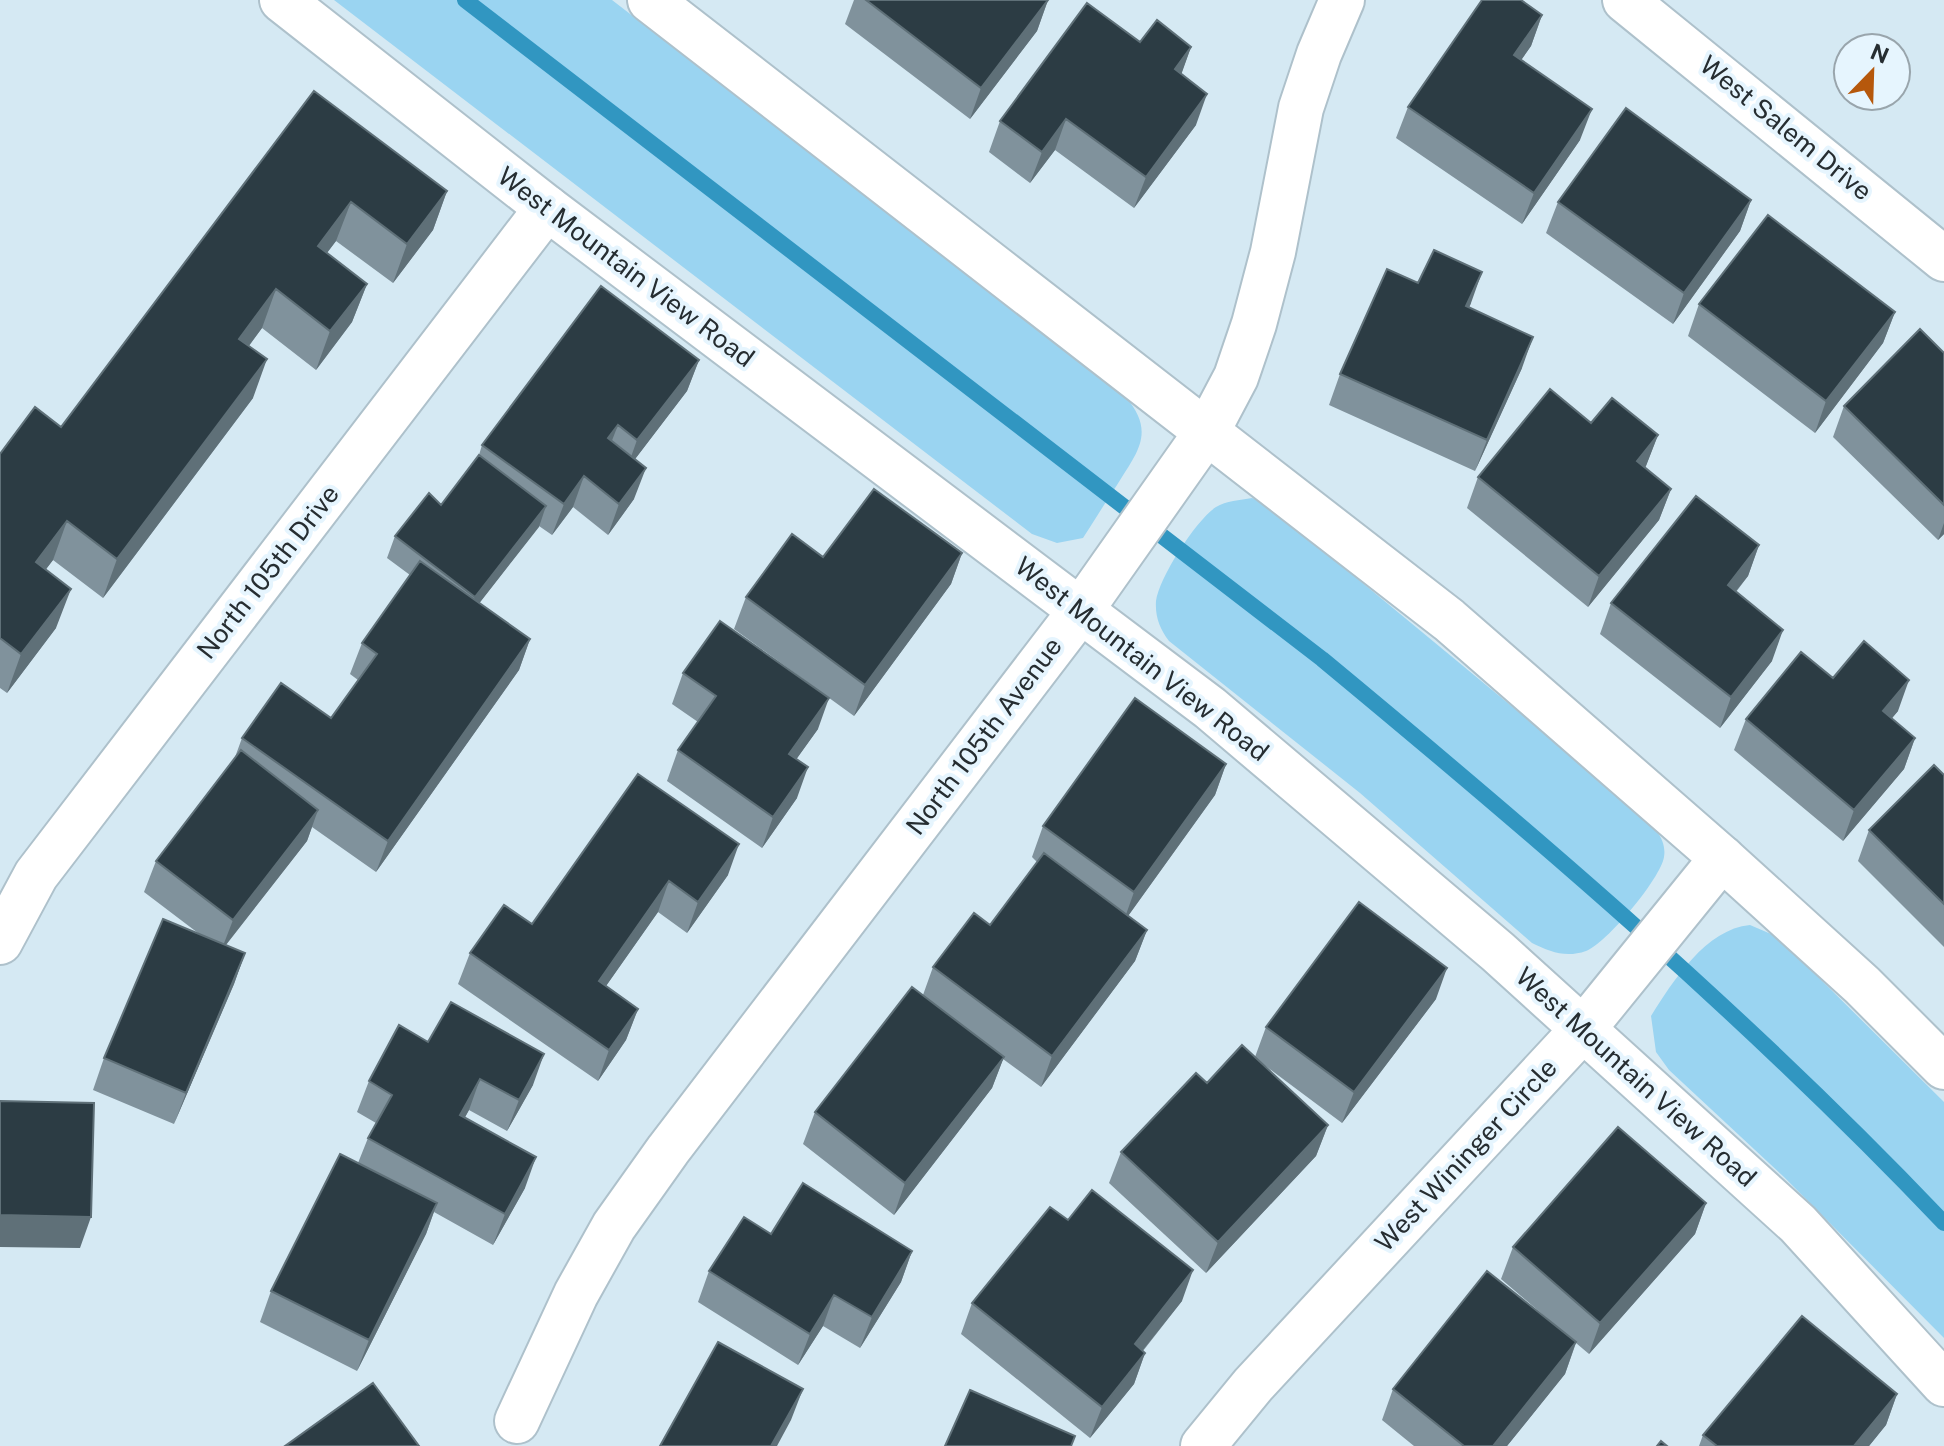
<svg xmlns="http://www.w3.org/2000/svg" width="1944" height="1446" font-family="'Public Sans',sans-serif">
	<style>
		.green { fill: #9ad4f1 }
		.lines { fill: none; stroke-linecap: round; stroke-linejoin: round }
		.stream { stroke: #3196c1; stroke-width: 16 }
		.street-casing { stroke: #aec1cb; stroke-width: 48 }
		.secondary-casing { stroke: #aec1cb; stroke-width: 48 }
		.street { stroke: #fff; stroke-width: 44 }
		.secondary { stroke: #fff; stroke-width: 44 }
		.wall { fill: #80929c }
		.shaded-wall { fill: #5f7078 }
		.building { fill: #2c3c44; stroke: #5f7078; stroke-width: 2 }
		.labels { text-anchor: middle; stroke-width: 8; stroke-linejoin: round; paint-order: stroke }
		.street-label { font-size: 26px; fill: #262d31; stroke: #e6f5fe }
	</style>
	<rect width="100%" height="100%" fill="#d5e9f3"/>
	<path class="green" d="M334 0H612L1125 396C1156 432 1138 451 1117 485 1105 503 1094 521 1083 538L1057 543 1032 534Z
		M1252 498 1267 504 1642 814C1653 827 1667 838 1664 857 1661 878 1606 944 1586 951 1566 958 1550 952 1532 943L1360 793 1169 641C1160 629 1155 617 1156 601 1159 578 1196 520 1216 507 1226 501 1240 500 1252 498Z
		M1750 925 1778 937 1944 1102V1338L1784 1177 1669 1070 1656 1052 1651 1016C1673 981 1706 929 1750 925Z"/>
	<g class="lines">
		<path class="stream" d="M465 0 1322 659C1537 837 1751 1020 1944 1223"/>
		<defs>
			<path id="street" d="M1625 0 1944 259
				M0 942 36 875 547 208
				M517 1421 576 1294 614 1226 668 1150 1081 610 1208 430 1236 377 1254 324 1273 252 1301 108 1319 54 1342 0
				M1203 1446 1253 1385 1584 1028 1722 858"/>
			<path id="secondary" d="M282 0 547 208 1210 708 1498 952 1798 1224 1944 1384
				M650 0 1449 620 1722 858 1862 985 1944 1067"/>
		</defs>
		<use href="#street" class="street-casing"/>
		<use href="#secondary" class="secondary-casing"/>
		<use href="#street" class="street"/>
		<use href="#secondary" class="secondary"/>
	</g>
	<path class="wall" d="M854 0H1048L1037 31 970 119 845 24Z
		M1542 15 1531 46 1521 60 1580 140 1522 224 1396 138 1408 107Z
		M1140 42 1191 47 1181 74 1196 125 1134 208 1055 150 1030 183 989 152 1000 121Z
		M314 91 447 191 433 230 393 283 336 241 327 253 367 284 352 322 316 370 262 328 249 346 253 398 103 598 53 560 46 569 56 628 7 693 0 688V454L61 427Z
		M1751 200 1740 231 1673 324 1546 233 1558 202Z
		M1418 283 1471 303 1469 308 1522 368 1475 471 1329 405 1340 374Z
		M1699 304 1895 312 1883 343 1815 433 1688 336Z
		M1944 353V534L1938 540 1833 437 1844 406Z
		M699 360 687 391 635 459 634 499 608 535 573 507 552 535 539 526 479 603 530 639 519 670 376 872 312 827 307 841 226 945 245 953 234 984 174 1124 93 1090 104 1058 198 933 144 892 156 861 234 760 242 738 331 718 358 680 350 674 362 643 410 575 387 558 395 536 441 505 479 455 482 445Z
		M1591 423 1658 435 1645 468 1671 489 1659 520 1588 607 1467 508 1478 477Z
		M1759 545 1748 576 1736 592 1772 661 1720 728 1600 634 1611 603Z
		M962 553 951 584 854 716 734 629 746 597 823 557Z
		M683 673 818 729 796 759 797 798 762 848 667 781 678 750 698 722 672 704Z
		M1833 678 1898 711 1892 718 1915 738 1904 769 1843 841 1734 750 1746 719Z
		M1226 764 1215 795 1128 916 1147 930 1135 961 1041 1087 1003 1059 992 1088 894 1215 803 1144 815 1112 923 995 933 967 990 925 1037 862 1032 857 1043 826Z
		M638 774 728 875 687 933 658 912 606 986 638 1009 626 1040 598 1081 458 984 470 953 532 924Z
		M1944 775V947L1858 861 1869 830Z
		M1436 999 1342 1123 1259 1061 1328 1125 1316 1156 1206 1273 1109 1183 1121 1152 1255 1057 1266 1027Z
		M428 1042 533 1085 507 1131 469 1110 465 1117 525 1188 493 1245 434 1212 426 1234 357 1371 260 1322 271 1291 358 1163 368 1138 376 1123 357 1112 369 1081Z
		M1706 1203 1695 1234 1589 1354 1576 1343 1565 1374 1507 1446H1414L1382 1420 1393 1389 1569 1337 1501 1279 1513 1247Z
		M771 1234 912 1251 901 1282 860 1348 823 1326 798 1365 698 1302 709 1271Z
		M1182 1301 1143 1351 1145 1353 1134 1384 1090 1438 961 1334 972 1303Z
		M1897 1394 1886 1425 1869 1446H1699L1703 1435Z"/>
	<path class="shaded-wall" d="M1048 0 1037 31 970 119 981 88Z
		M1542 15 1531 46 1503 86 1514 55Z
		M1191 47 1180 78 1175 69Z
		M1207 94 1196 125 1134 208 1146 177Z
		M1592 109 1580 140 1522 224 1534 193Z
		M1066 119 1055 150 1030 183 1042 152Z
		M447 191 433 230 393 283 407 244Z
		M1751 200 1740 231 1673 324 1684 293Z
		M351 202 336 241 303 284 318 246Z
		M1482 272 1471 303 1455 337 1466 306Z
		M367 284 352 322 316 370 330 331Z
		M276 289 262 328 225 378 239 339Z
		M1895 312 1883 343 1815 433 1826 401Z
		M1533 337 1522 368 1475 471 1487 440Z
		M267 359 253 398 103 598 117 559Z
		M699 360 687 391 626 471 637 440Z
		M618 425 606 456 608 438Z
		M1658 435 1646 466 1625 492 1637 461Z
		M646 468 634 499 608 535 619 504Z
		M584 476 573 507 552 535 564 504Z
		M1671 489 1659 520 1588 607 1599 576Z
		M546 506 539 527 467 619 475 597Z
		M67 521 53 560 22 601 36 562Z
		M1944 523V534L1938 540Z
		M1759 545 1748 576 1716 616 1728 585Z
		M962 553 951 584 854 716 865 685Z
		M71 589 56 628 7 693 21 654Z
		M1783 630 1772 661 1720 728 1731 697Z
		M530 639 519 670 376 872 388 841Z
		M1909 680 1898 711 1872 742 1883 711Z
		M829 698 818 729 778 785 789 754Z
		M1915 738 1904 769 1843 841 1854 810Z
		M1226 764 1215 795 1123 923 1134 892Z
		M808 767 797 798 762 848 773 817Z
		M318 810 307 841 221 951 233 920Z
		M739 844 728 875 687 933 698 902Z
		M669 881 658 912 587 1013 599 981Z
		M1147 930 1135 961 1041 1087 1052 1056Z
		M245 953 234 984 174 1124 186 1093Z
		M1447 968 1436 999 1342 1123 1354 1092Z
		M638 1009 626 1040 598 1081 609 1050Z
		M544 1054 533 1085 507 1131 519 1100Z
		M1004 1057 992 1088 894 1215 905 1183Z
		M480 1079 469 1110 449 1146 460 1115Z
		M1328 1125 1316 1156 1206 1273 1218 1242Z
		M536 1157 525 1188 493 1245 505 1214Z
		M437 1203 426 1234 357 1371 369 1340Z
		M1706 1203 1695 1234 1589 1354 1600 1323Z
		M0 1215 91 1217 80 1248 0 1247Z
		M912 1251 901 1282 860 1348 872 1317Z
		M1193 1270 1182 1301 1123 1375 1135 1344Z
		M834 1295 823 1326 798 1365 810 1334Z
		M1576 1342 1565 1374 1507 1446H1493Z
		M1145 1353 1134 1384 1090 1438 1102 1407Z
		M803 1389 791 1420 777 1446H771Z
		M1897 1394 1886 1425 1869 1446H1854Z"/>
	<path class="building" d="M866 0H1048L981 88Z
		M1482 0H1521L1542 15 1514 55 1592 109 1534 193 1408 107Z
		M1087 3 1140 42 1157 20 1191 47 1175 69 1207 94 1146 177 1066 119 1042 152 1000 121Z
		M314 91 447 191 407 244 351 202 318 246 367 284 330 331 276 289 239 339 267 359 117 559 67 521 36 562 71 589 21 654 0 638V454L35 407 61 427Z
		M1626 108 1751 200 1684 293 1558 202Z
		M1768 215 1895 312 1826 401 1699 304Z
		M1434 250 1482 272 1466 306 1533 337 1487 440 1340 374 1387 269 1418 283Z
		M601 286 699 360 637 440 618 425 608 438 646 468 619 504 584 476 564 504 482 445Z
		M1920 329 1944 353V505L1844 406Z
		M1550 389 1591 423 1612 398 1658 435 1637 461 1671 489 1599 576 1478 477Z
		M479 455 546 506 475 597 395 536 429 493 441 505Z
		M874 489 962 553 865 685 746 597 792 534 823 557Z
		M1696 496 1759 545 1728 585 1783 630 1731 697 1611 603Z
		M420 561 530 639 388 841 242 738 281 683 331 718 377 654 362 643Z
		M720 621 829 698 789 754 808 767 773 817 678 750 716 696 683 673Z
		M1864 641 1909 680 1883 711 1915 738 1854 810 1746 719 1801 652 1833 678Z
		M1135 698 1226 764 1134 892 1043 826Z
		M241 750 318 810 233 920 156 861Z
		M1934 765 1944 775V904L1869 830Z
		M638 774 739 844 698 902 669 881 599 981 638 1009 609 1050 470 953 504 905 532 924Z
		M1044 853 1147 930 1052 1056 933 967 974 913 990 925Z
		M1359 902 1447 968 1354 1092 1266 1027Z
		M163 919 245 953 186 1093 104 1058Z
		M912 987 1004 1057 905 1183 815 1112Z
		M451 1002 544 1054 519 1100 480 1079 460 1115 536 1157 505 1214 368 1138 392 1095 369 1081 399 1025 428 1042Z
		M1242 1045 1328 1125 1218 1242 1121 1152 1196 1073 1207 1083Z
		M0 1101 94 1103 91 1217 0 1215Z
		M1618 1127 1706 1203 1600 1323 1513 1247Z
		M340 1154 437 1203 369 1340 271 1291Z
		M803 1183 912 1251 872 1317 834 1295 810 1334 709 1271 744 1217 771 1234Z
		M1092 1190 1193 1270 1135 1344 1145 1353 1102 1407 972 1303 1050 1207 1068 1220Z
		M1487 1271 1576 1342 1493 1446H1464L1393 1389Z
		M1802 1316 1897 1394 1854 1446H1717L1703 1435Z
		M718 1342 803 1389 771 1446H660Z
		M373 1383 419 1446H285Z
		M970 1390 1075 1436 1071 1446H945Z
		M1661 1441 1667 1446H1657Z"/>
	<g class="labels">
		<g class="street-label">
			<text transform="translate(1786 128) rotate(39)" y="9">West Salem Drive</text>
			<text transform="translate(626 267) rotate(37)" y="9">West Mountain View Road</text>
			<text transform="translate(268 572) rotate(-52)" y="9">North 105th Drive</text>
			<text transform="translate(1142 659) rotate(38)" y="9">West Mountain View Road</text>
			<text transform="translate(984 736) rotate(-53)" y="9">North 105th Avenue</text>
			<text transform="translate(1636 1077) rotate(42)" y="9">West Mountain View Road</text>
			<text transform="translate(1466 1155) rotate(-47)" y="9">West Wininger Circle</text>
		</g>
	</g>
	<g transform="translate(1872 72) rotate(23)"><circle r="38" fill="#e6f5fe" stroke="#99a5ac" stroke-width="2"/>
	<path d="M0-6L14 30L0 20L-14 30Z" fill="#b6580c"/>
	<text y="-12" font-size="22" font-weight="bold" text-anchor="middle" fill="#262d31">N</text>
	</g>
</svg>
